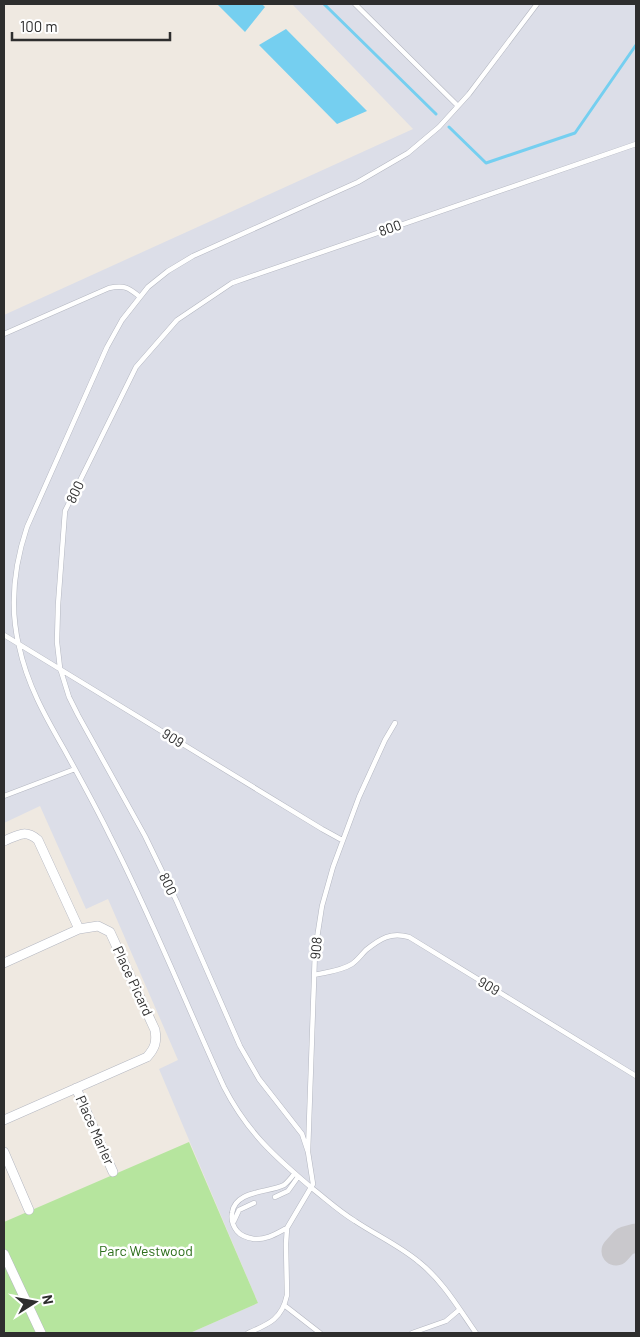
<svg xmlns="http://www.w3.org/2000/svg" width="640" height="1337" font-family="Barlow,sans-serif">
	<style>
		.airport { fill: #dcdee8 }
		.green { fill: #b6e59e }
		.water { fill: #75cff0 }
		.lines { fill: none; stroke-linecap: round; stroke-linejoin: round }
		.stream { stroke: #75cff0; stroke-width: 3 }
		.taxiway { stroke: #c9c8cc; stroke-width: 29 }
		.service-casing { stroke: #b4b7c1; stroke-width: 5.5 }
		.minor-casing { stroke: #b4b7c1; stroke-width: 10 }
		.service { stroke: #fff; stroke-width: 4.5 }
		.minor { stroke: #fff; stroke-width: 9 }
		.labels { text-anchor: middle; stroke-width: 5; stroke-linejoin: round; paint-order: stroke }
		.street-label { font-size: 14px; fill: #2e2e2e; stroke: #fff }
		.park-label { font-size: 14px; fill: #2c6e1b; stroke: #fff }
	</style>
	<rect width="100%" height="100%" fill="#efe9e1"/>
	<path class="airport" d="M292 4H636V1333H190L258 1303 159 1069 178 1060 108 899 86 909 40 806 4 823V315L413 129Z"/>
	<path class="green" d="M189 1142 258 1303 190 1333H4V1222Z"/>
	<path class="water" d="M217 4H262L265 7 245 32Z
		M286 29 367 111 337 124 259 45Z"/>
	<g class="lines">
		<path class="stream" d="M324 4 436 114
			M449 127 486 163 575 133 636 45"/>
		<path class="taxiway" d="M616 1251 625 1241 636 1238"/>
		<defs>
			<path id="service" d="M355 4 458 106
				M4 334 109 288C124 285 128 287 140 297
				M4 635 322 829 342 840
				M4 796 75 769
				M314 975C327 972 341 971 352 964 358 960 361 955 366 950 381 938 391 932 409 937L636 1076
				M308 1152 302 1134 259 1079 240 1046 177 902 145 836 78 715 69 697 60 668 57 642 58 605 65 511 136 367 177 320 232 283 636 144
				M275 1197 288 1191 298 1177
				M234 1221 239 1210 254 1203
				M287 1228C277 1233 267 1240 254 1239 248 1238 241 1236 237 1231 233 1226 231 1219 232 1213 235 1190 268 1193 284 1185 288 1182 291 1178 294 1174
				M284 1305 320 1333
				M248 1333C269 1324 282 1319 287 1295L286 1244 287 1228 313 1184 308 1152 315 951 322 906 333 867 359 797 385 740 395 723
				M412 1333 446 1321 459 1310
				M476 1333C459 1309 443 1281 419 1262 400 1246 376 1235 355 1221 340 1212 327 1200 313 1189 275 1157 247 1132 224 1087 186 1004 152 918 110 836 96 807 80 778 64 749 45 716 27 684 19 646 9 605 14 566 27 527L107 347 122 320 148 287 168 271 193 256 358 182 408 153 439 127 469 94 537 4"/>
			<path id="minor" d="M4 841C18 835 25 829 38 840L79 929
				M4 963 79 929 98 926 110 932 155 1030C157 1042 155 1048 147 1057L4 1120
				M76 1088 113 1172
				M4 1152 29 1210
				M4 1254 41 1333"/>
		</defs>
		<use href="#service" class="service-casing"/>
		<use href="#minor" class="minor-casing"/>
		<use href="#service" class="service"/>
		<use href="#minor" class="minor"/>
	</g>
	<g class="labels">
		<g class="street-label">
			<text transform="translate(390 228) rotate(-19)" y="5">800</text>
			<text transform="translate(75 492) rotate(-64)" y="5">800</text>
			<text transform="translate(173 738) rotate(32)" y="5">909</text>
			<text transform="translate(168 884) rotate(64)" y="5">800</text>
			<text transform="translate(316 948) rotate(-85)" y="5">908</text>
			<text transform="translate(133 981) rotate(65)" y="5">Place Picard</text>
			<text transform="translate(489 986) rotate(31)" y="5">909</text>
			<text transform="translate(95 1130) rotate(66)" y="5">Place Marler</text>
		</g>
		<g class="park-label">
			<text x="146" y="1256">Parc Westwood</text>
		</g>
	</g>
	<rect width="640" height="1337" fill="none" stroke="#2e2e2e" stroke-width="10"/>
	<g transform="translate(35 1302) rotate(79)" stroke="#ffffff" stroke-width="4" paint-order="stroke">
	<path d="M0-4L9 19L0 12L-9 19Z" fill="#2e2e2e"/>
	<text y="-8" font-size="14" font-weight="bold" text-anchor="middle" fill="#2e2e2e">N</text>
	</g>
	<path d="M12 32v8h158v-8" fill="none" stroke="#2e2e2e" stroke-width="2.5"/>
	<text x="20" y="32" font-size="15" fill="#2e2e2e" stroke="#ffffff" stroke-width="4" paint-order="stroke">100 m</text>
</svg>
